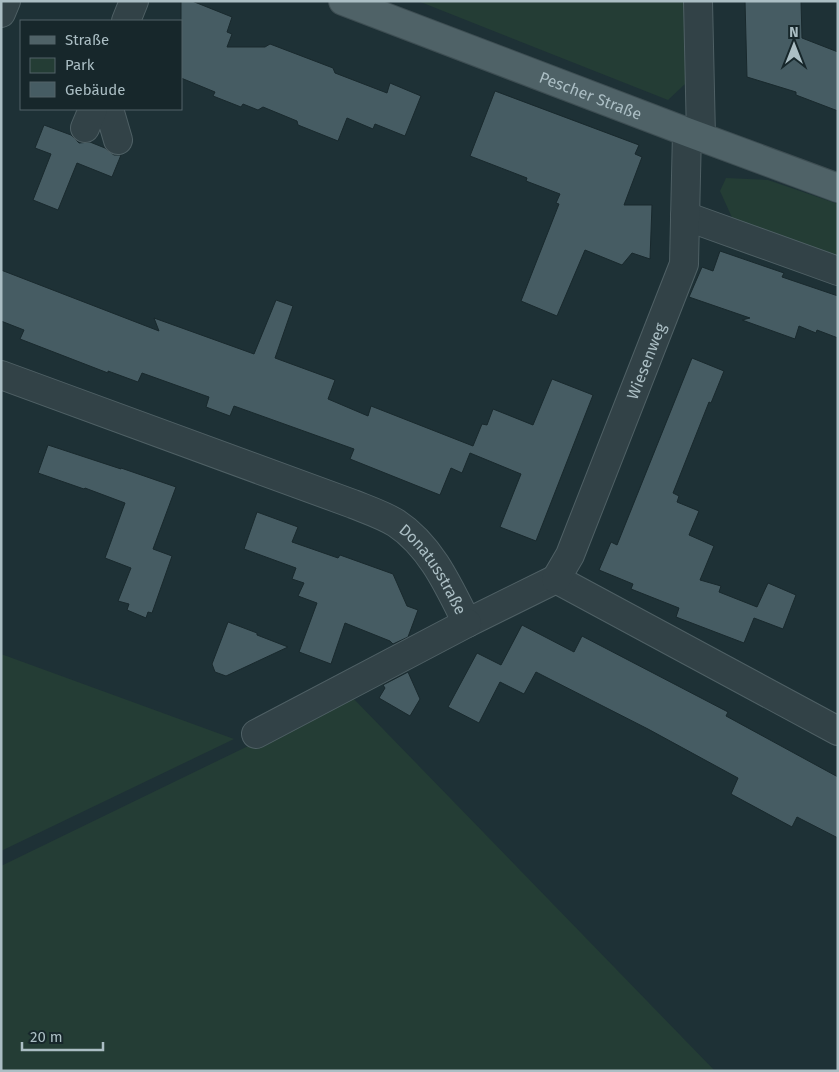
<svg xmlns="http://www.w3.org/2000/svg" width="839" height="1072" font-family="'Fira Sans',sans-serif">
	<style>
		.green { fill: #243d35 }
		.building { fill: #465c63; stroke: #19292d }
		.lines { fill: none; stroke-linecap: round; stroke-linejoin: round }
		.minor-casing { stroke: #4f6065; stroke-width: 30 }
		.major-casing { stroke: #3e4e53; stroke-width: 30 }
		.minor { stroke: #324247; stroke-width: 28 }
		.major { stroke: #4f6267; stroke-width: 28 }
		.labels { text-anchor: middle; stroke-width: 4; stroke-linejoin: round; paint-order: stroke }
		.street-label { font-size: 16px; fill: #abbec4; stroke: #17272b }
	</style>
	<rect width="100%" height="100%" fill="#1e3136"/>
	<path class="green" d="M418 1H689L691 64 685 84 668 100Z
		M726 178 768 180 838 204V260L734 222 720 191Z
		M1 654 234 739 1 851Z
		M351 696 715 1071H1V866Z"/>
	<path class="building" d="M181 1H192L232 17 227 32 232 34 227 47H265L270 44 333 68 335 73 387 93 390 83 421 96 405 136 375 124 373 129 347 118 338 141 298 125 297 121 263 107 258 110 243 104 241 107 213 96 215 92 181 78Z
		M745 1H801L802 38 838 52V111L796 95V92L747 77Z
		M495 91 639 145 635 154 642 157 624 205H652L650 259 632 253 622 265 585 250 557 316 521 301 559 204 556 203 560 194 526 181 527 178 470 156Z
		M44 125 71 135 79 143 90 142 105 148 114 155H121L112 177 77 163 58 210 33 200 51 154 35 148Z
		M720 251 784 273 782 277 838 296V338L817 330 816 333 799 326 795 339 742 320 750 318 689 297 702 267 713 271Z
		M1 270 159 331 154 318 254 354 276 300 293 306 275 358 335 380 328 399 368 416 371 406 473 446 482 424 487 425 493 409 533 425 552 379 593 395 536 541 500 527 521 474 470 453 462 473 451 468 440 495 350 459 354 449 234 406 230 416 206 407 209 397 142 373 138 382 108 371V373L20 339 24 330 1 321Z
		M692 358 724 371 711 403 709 402 673 493 679 496 677 502 699 511 689 535 714 546 700 580 721 586 719 592 757 607 768 583 796 595 783 629 754 618 744 643 676 617 679 608 631 589 633 584 599 570 611 542 617 545Z
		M48 445 121 469V468L176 487 153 549 172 556 152 613 148 612 146 618 127 610 129 604 118 601 131 568 105 558 125 503 85 488 84 489 38 473Z
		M257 512 298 527 292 542 338 558 340 555 393 574 407 606 418 610 408 637 393 644 390 641 345 623 331 664 299 652 317 603 298 596 304 583 292 579 296 568 244 549Z
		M228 622 257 633V635L288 647 226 676 215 672 212 664Z
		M522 625 574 652 582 636 728 712 726 716 838 777V838L797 817 792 827 731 794 738 778 648 729 536 672 524 694 500 682 479 723 448 707 477 653 501 665Z
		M408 672 420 699 410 716 379 698 385 688 383 685Z"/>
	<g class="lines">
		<defs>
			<g id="minor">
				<path d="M698 1 701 137"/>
				<path d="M1 13 6 1"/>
				<path d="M126 21 134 1"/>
				<path d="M109 109 118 140"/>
				<path d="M85 128 93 109"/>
				<path d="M685 216 838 271"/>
				<path id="s1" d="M1 375 353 504C368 510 383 515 396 523 431 546 449 587 467 623L556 579 838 731"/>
				<path id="s2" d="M556 579 570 555 684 264 687 132"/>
				<path d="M256 734 467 623"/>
			</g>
			<g id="major">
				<path id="s3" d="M343 1 687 132 838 188"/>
			</g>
		</defs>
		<use href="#minor" class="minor-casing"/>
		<use href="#major" class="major-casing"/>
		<use href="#minor" class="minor"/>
		<use href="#major" class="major"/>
	</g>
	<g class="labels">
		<g class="street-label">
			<text dy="6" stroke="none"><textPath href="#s3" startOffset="265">Pescher Straße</textPath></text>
			<text dy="6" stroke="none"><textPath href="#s2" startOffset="236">Wiesenweg</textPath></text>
			<text dy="6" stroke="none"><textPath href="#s1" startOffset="482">Donatusstraße</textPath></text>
		</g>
	</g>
	<rect width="839" height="1072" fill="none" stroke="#abbec4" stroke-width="5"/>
	<rect x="20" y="20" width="162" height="90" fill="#17272b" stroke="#526368"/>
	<rect x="30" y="36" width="25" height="8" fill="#4f6267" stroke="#526368"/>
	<text x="65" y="45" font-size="15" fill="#abbec4">Straße</text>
	<rect x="30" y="58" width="25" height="15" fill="#243d35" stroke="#526368"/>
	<text x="65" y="70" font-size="15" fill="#abbec4">Park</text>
	<rect x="30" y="82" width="25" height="15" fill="#465c63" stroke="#526368"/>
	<text x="65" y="95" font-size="15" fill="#abbec4">Gebäude</text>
	<g transform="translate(794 45)" stroke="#17272b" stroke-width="4" paint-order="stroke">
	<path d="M0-4L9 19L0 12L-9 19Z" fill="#abbec4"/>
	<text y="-8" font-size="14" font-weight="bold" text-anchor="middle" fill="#abbec4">N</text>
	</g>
	<path d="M22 1042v8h81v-8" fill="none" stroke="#abbec4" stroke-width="2.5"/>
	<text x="30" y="1042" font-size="15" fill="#abbec4" stroke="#17272b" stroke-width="4" paint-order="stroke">20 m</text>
</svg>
